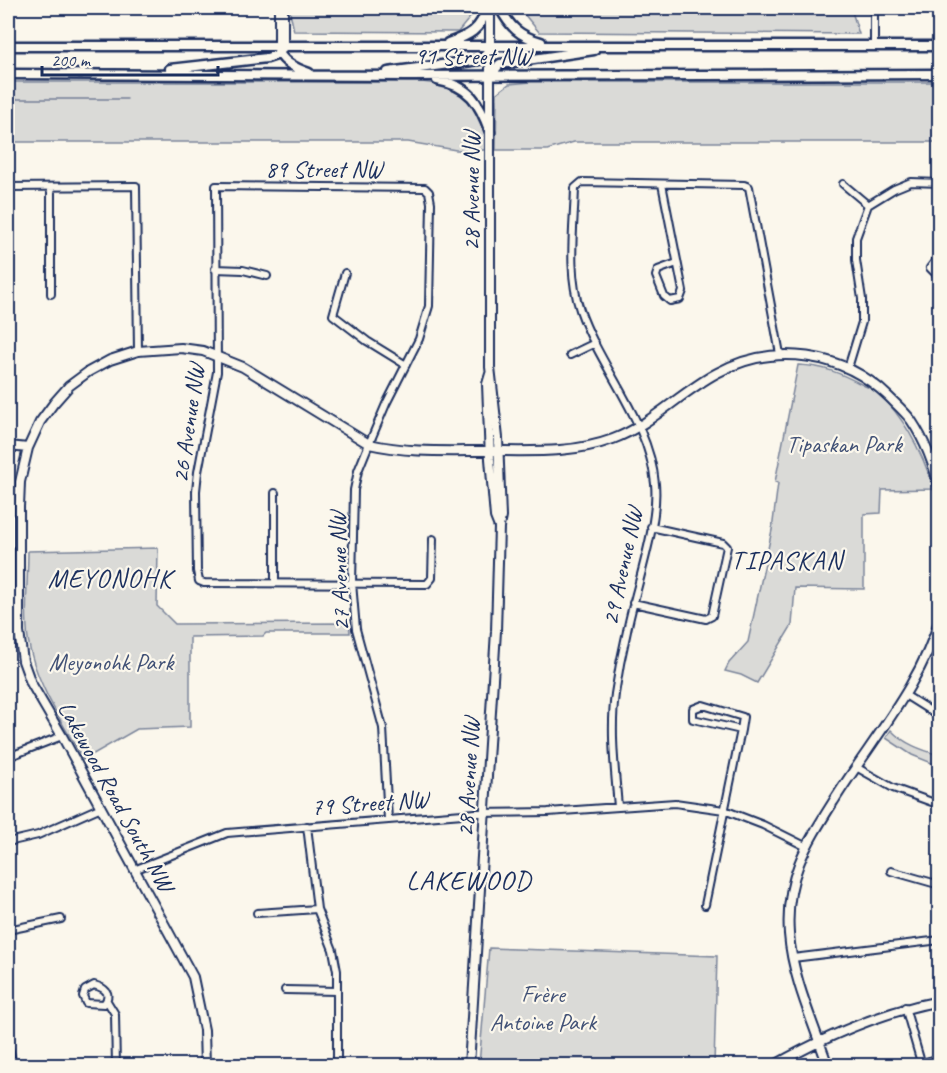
<svg xmlns="http://www.w3.org/2000/svg" width="947" height="1073" font-family="Caveat,sans-serif">
	<style>
		.green { fill: #dadad7; stroke: #7a849a; stroke-width: 1.5 }
		.lines { fill: none; stroke-linecap: round; stroke-linejoin: round }
		.stream { stroke: #747e96; stroke-width: 1.5 }
		.minor-casing { stroke: #1b2f5e; stroke-width: 10 }
		.tertiary-casing { stroke: #1b2f5e; stroke-width: 12 }
		.secondary-casing { stroke: #1b2f5e; stroke-width: 13 }
		.minor { stroke: #fbf7ec; stroke-width: 6 }
		.tertiary { stroke: #fbf7ec; stroke-width: 8 }
		.secondary { stroke: #fbf7ec; stroke-width: 8 }
		.labels { text-anchor: middle; stroke-width: 4.5; stroke-linejoin: round; paint-order: stroke }
		.street-label { font-size: 24px; fill: #1b2f5e; stroke: #fbf7ec }
		.park-label { font-size: 24px; fill: #415176; stroke: #fbf7ec }
		.neighbourhood-label { font-size: 26px; letter-spacing: 1.5px; fill: #1b2f5e; stroke: #fbf7ec }
		.quarter-label { font-size: 27px; letter-spacing: 1.5px; fill: #1b2f5e; stroke: #fbf7ec }
	</style>
	<rect width="100%" height="100%" fill="#fbf7ec"/>
	<filter id="ink" filterUnits="userSpaceOnUse"><feTurbulence type="fractalNoise" baseFrequency=".0167" numOctaves="2"/><feDisplacementMap in="SourceGraphic" scale="12" xChannelSelector="R" yChannelSelector="G"/><feConvolveMatrix kernelMatrix="1 2 1 2 8 2 1 2 1" color-interpolation-filters="sRGB"/></filter>
	<g filter="url(#ink)">
		<path class="green" d="M289 8H475L473 14 458 32 294 31Z
			M519 8H851L859 34 539 32Z
			M8 82H422C466 87 485 104 486 150H456L408 142H8Z
			M531 82H939V142H574L547 150H496L497 93 509 84Z
			M798 365C824 366 840 373 863 385 869 388 875 390 879 394 906 419 923 455 934 489L882 490 881 513 864 514V589L795 588 792 625 757 683 741 675 725 671 729 663 748 642 772 530 778 483 775 482Z
			M158 548 157 606 175 624 349 623 350 633H266L263 636 190 637V727L137 729 83 760C62 721 35 683 28 639 24 611 28 580 28 551Z
			M891 730C904 744 922 750 939 755V766L912 755 886 738Z
			M489 948 717 956 714 1065H479Z"/>
		<g class="lines">
			<path class="stream" d="M8 99H127"/>
			<defs>
				<path id="minor" d="M278 8V45
					M284 45V8
					M874 46V8
					M662 184 683 291 680 299 670 301 664 296 656 276 658 270 677 263
					M843 184 868 205
					M8 187 136 186 138 351
					M940 260H936L930 268 935 273H940
					M215 269 243 270 267 276
					M345 273 333 315 367 341 406 365
					M51 294V187
					M570 355 595 343
					M848 368 862 322V299L856 260V238L868 205 894 189 911 182 940 183
					M275 493V583
					M8 602 20 601
					M633 603 706 619 712 616 727 547 723 543 651 527
					M905 695 940 717
					M8 757 62 736
					M856 767 893 788 940 805
					M618 807C615 770 610 731 615 694 618 673 622 652 627 631 635 589 659 525 655 484 650 422 600 368 580 310 567 272 574 227 575 188L582 182 744 185 749 187 780 354
					M388 820 383 728 356 629 352 583 354 490 358 471 369 444 386 404 419 339 429 306 431 203 429 192 425 188 216 186 217 372 198 472 196 491 197 571 199 581 204 583 427 584 432 578 433 539
					M307 826 317 909 333 950 337 971V1066
					M8 842 38 835 99 808
					M134 870 227 833 475 813 548 812 675 803 724 810 763 825 805 846
					M891 871 940 885
					M705 905 741 730 743 717 703 705 693 709V719L741 730
					M257 913 317 909
					M8 930 61 919
					M793 958 940 940
					M94 985C105 988 112 993 104 1004L86 1003 83 996 85 990Z
					M285 990 337 991
					M107 1001 115 1014 116 1066
					M905 1007 922 1066
					M8 1042 13 1066
					M922 1063 940 1058"/>
				<path id="tertiary" d="M490 374 487 384 490 459 495 517 499 527
					M8 446 28 448
					M205 1066 204 1030 193 977 62 736 31 683 23 661 19 632V507L20 482 28 448 40 422 54 403 69 386 88 372 110 360 138 351 181 348 203 351 243 367 369 444C408 453 447 451 487 451 529 451 573 454 613 439 651 425 681 392 717 373 774 342 843 352 889 397 896 404 905 412 911 420 925 441 935 467 940 492
					M469 1066 496 631 499 527 501 517 498 438 490 367V8
					M773 1066C826 1036 880 1012 940 1001
					M828 1066C814 1025 792 977 789 934 785 877 806 845 835 799 872 740 921 685 940 618"/>
				<path id="secondary" d="M500 8C510 27 519 36 541 42
					M448 43C468 36 482 30 486 8
					M8 46H940
					M278 49C281 62 297 69 309 73
					M170 69 267 58 279 54 284 45
					M388 72 480 60 485 56 491 45
					M8 74 410 76 940 74
					M490 75 500 64 594 50
					M437 80C470 86 479 102 490 132"/>
			</defs>
			<use href="#minor" class="minor-casing"/>
			<use href="#tertiary" class="tertiary-casing"/>
			<use href="#secondary" class="secondary-casing"/>
			<use href="#minor" class="minor"/>
			<use href="#tertiary" class="tertiary"/>
			<use href="#secondary" class="secondary"/>
		</g>
	</g>
	<g class="labels">
		<g class="street-label">
			<text x="473" y="64">91 Street NW</text>
			<text x="324" y="177">89 Street NW</text>
			<text transform="translate(471 191) rotate(-90)" y="8">28 Avenue NW</text>
			<text transform="translate(188 423) rotate(-82)" y="8">26 Avenue NW</text>
			<text transform="translate(622 566) rotate(-78)" y="8">29 Avenue NW</text>
			<text transform="translate(339 571) rotate(-92)" y="8">27 Avenue NW</text>
			<text transform="translate(468 777) rotate(-87)" y="8">28 Avenue NW</text>
			<text transform="translate(116 796) rotate(61)" y="8">Lakewood Road South NW</text>
			<text transform="translate(370 803) rotate(-4)" y="8">79 Street NW</text>
		</g>
		<g class="park-label">
			<text x="844" y="452">Tipaskan Park</text>
			<text x="111" y="670">Meyonohk Park</text>
			<text x="543" y="1002">Frère<tspan x="543" dy="28">Antoine Park</tspan></text>
		</g>
		<g class="neighbourhood-label">
			<text x="787" y="569">TIPASKAN</text>
			<text x="110" y="587">MEYONOHK</text>
		</g>
		<g class="quarter-label">
			<text x="469" y="889">LAKEWOOD</text>
		</g>
	</g>
	<rect width="947" height="1073" fill="none" stroke="#fbf7ec" stroke-width="30"/>
	<rect x="15" y="15" width="917" height="1043" fill="none" stroke="#1b2f5e" stroke-width="2" filter="url(#ink)"/>
	<path d="M42 66v9h176v-9" fill="none" stroke="#1b2f5e" stroke-width="3"/>
	<text x="51" y="66" font-size="18" fill="#1b2f5e" stroke="#fbf7ec" stroke-width="4.5" paint-order="stroke">200 m</text>
</svg>
